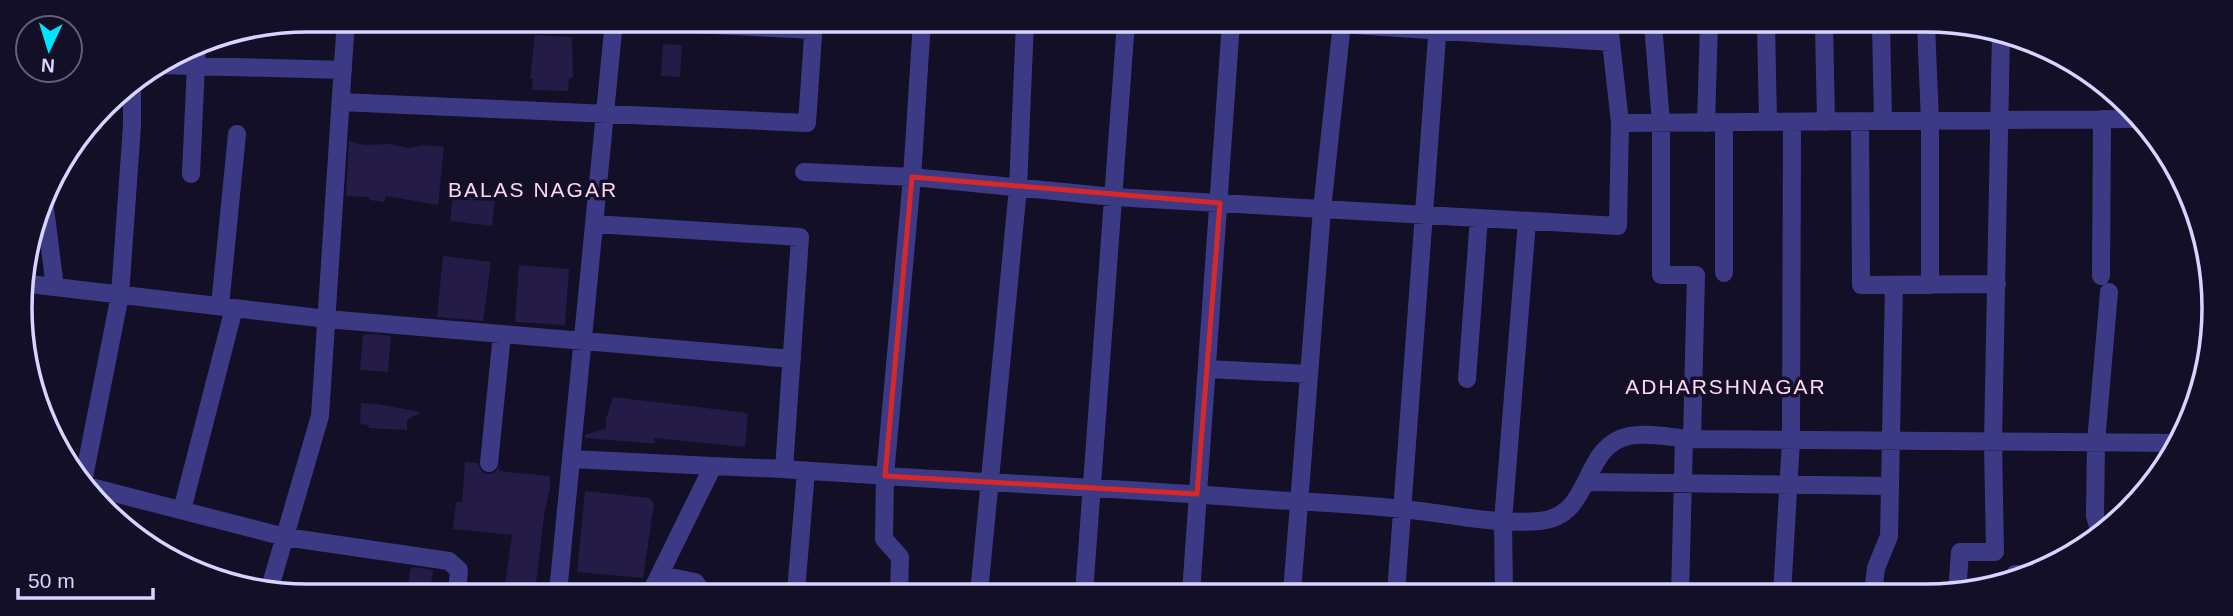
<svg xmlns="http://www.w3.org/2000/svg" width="2233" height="616" font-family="Helvetica,sans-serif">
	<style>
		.building { fill: #241b47 }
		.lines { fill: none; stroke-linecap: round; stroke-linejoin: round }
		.minor { stroke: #3d3a85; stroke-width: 18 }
		.marked { fill: none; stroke: #d62828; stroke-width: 5; stroke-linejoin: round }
		.labels { text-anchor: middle; stroke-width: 7; stroke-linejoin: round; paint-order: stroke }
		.neighbourhood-label { font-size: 21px; letter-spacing: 2px; fill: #ffd6f0; stroke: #130f26 }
		.rim { fill: none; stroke: #d9d4ff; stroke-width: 3.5 }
	</style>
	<rect width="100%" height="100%" fill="#130f26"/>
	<path class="building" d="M535 35 572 37 573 77 569 79 568 91 532 90 533 79H530Z
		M663 44 682 45 680 77 661 76Z
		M349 141 364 145 390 144 409 148 424 145 444 147 438 205 386 196 384 202 370 200 369 197 346 196Z
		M453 196 495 201 492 226 450 221Z
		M443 256 491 262 483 321 437 317Z
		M519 265 569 269 565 325 515 322Z
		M374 334 391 336 388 372 360 370 363 335Z
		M613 397 748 413 745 447 654 438 655 443H646L585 438V435L606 428V419Z
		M361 403 377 404 421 412 407 420V430L368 428 369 425 360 424Z
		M465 462 478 463 482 472 487 474 494 473 500 466 499 471 550 476V489L545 509 535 592H504L512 535 453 529 456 502H462Z
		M585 491 650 498 654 504 643 578 577 572Z
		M413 567 433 570 430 592H408L410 570Z"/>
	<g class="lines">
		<path class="minor" d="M610 20 814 30
			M1324 23 1611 42
			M1653 24 1661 123V275H1696L1692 439
			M1766 24 1768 122
			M1824 24 1826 122
			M1881 24 1883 121
			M1926 25 1930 121V285
			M160 65 343 70
			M341 102 807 123 814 21
			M1860 121 1861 285 1997 284
			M1620 123 2136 119
			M1706 123 1709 24
			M804 172 912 177 1114 197 1618 226 1620 123 1609 24
			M191 174 197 42
			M44 201 55 287
			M594 224 800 237 784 469 713 466 651 592
			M1724 273V122
			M2101 276 2102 119
			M21 283 327 319 792 359
			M220 306 237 134
			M1207 369 1309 374
			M2204 376 2208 332
			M1467 379 1479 218
			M571 459 713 466
			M489 463 502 334
			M784 469C818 472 851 473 885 476 1009 484 1135 489 1259 499 1307 502 1355 504 1402 509 1446 513 1494 525 1539 521 1594 517 1580 446 1629 436 1649 432 1671 438 1692 439L2179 443
			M1588 482 1890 486
			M79 484 285 537 449 561 459 570 457 592
			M82 487 120 295 132 125V82
			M182 510 234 308
			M2100 533 2095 516 2096 442 2109 292
			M174 559V558
			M2015 574 2027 575
			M660 575 695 582 702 592
			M269 591 320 416 346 19
			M558 592 614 21
			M796 592 806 471
			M899 592 900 557 884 539 885 476 912 177 922 21
			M1504 592 1550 594
			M979 593 1018 188 1025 22
			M1084 593 1126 22
			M1191 593 1231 22
			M1292 593 1322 209 1342 23
			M1396 593 1438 23
			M1504 594 1503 521 1527 221
			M1680 594 1684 439
			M1782 594 1791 440 1792 122
			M1873 594 1876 568 1889 536 1894 285
			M1957 594 1960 552H1995L1993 441 2001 33"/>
	</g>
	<path class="marked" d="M912 177 1220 203 1197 494 885 476Z"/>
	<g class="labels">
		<g class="neighbourhood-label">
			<text x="533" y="197">BALAS NAGAR</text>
			<text x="1726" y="394">ADHARSHNAGAR</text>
		</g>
	</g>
	<path d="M0 0H2233V616H0ZM308 32H1926A276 276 0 0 1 2202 308V308A276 276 0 0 1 1926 584H308A276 276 0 0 1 32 308V308A276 276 0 0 1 308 32Z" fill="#130f26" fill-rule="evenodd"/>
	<path class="rim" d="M308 32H1926A276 276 0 0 1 2202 308V308A276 276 0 0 1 1926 584H308A276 276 0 0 1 32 308V308A276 276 0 0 1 308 32Z"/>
	<g transform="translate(49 49) rotate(184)"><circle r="33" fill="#130f26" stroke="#625e7d" stroke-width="2"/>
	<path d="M0-5L12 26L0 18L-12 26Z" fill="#00e5ff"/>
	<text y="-10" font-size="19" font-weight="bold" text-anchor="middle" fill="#d9d4ff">N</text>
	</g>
	<path d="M18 588v10h135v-10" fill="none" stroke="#d9d4ff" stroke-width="3.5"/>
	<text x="28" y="588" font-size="21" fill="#d9d4ff" stroke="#130f26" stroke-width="5" paint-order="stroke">50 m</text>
</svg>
